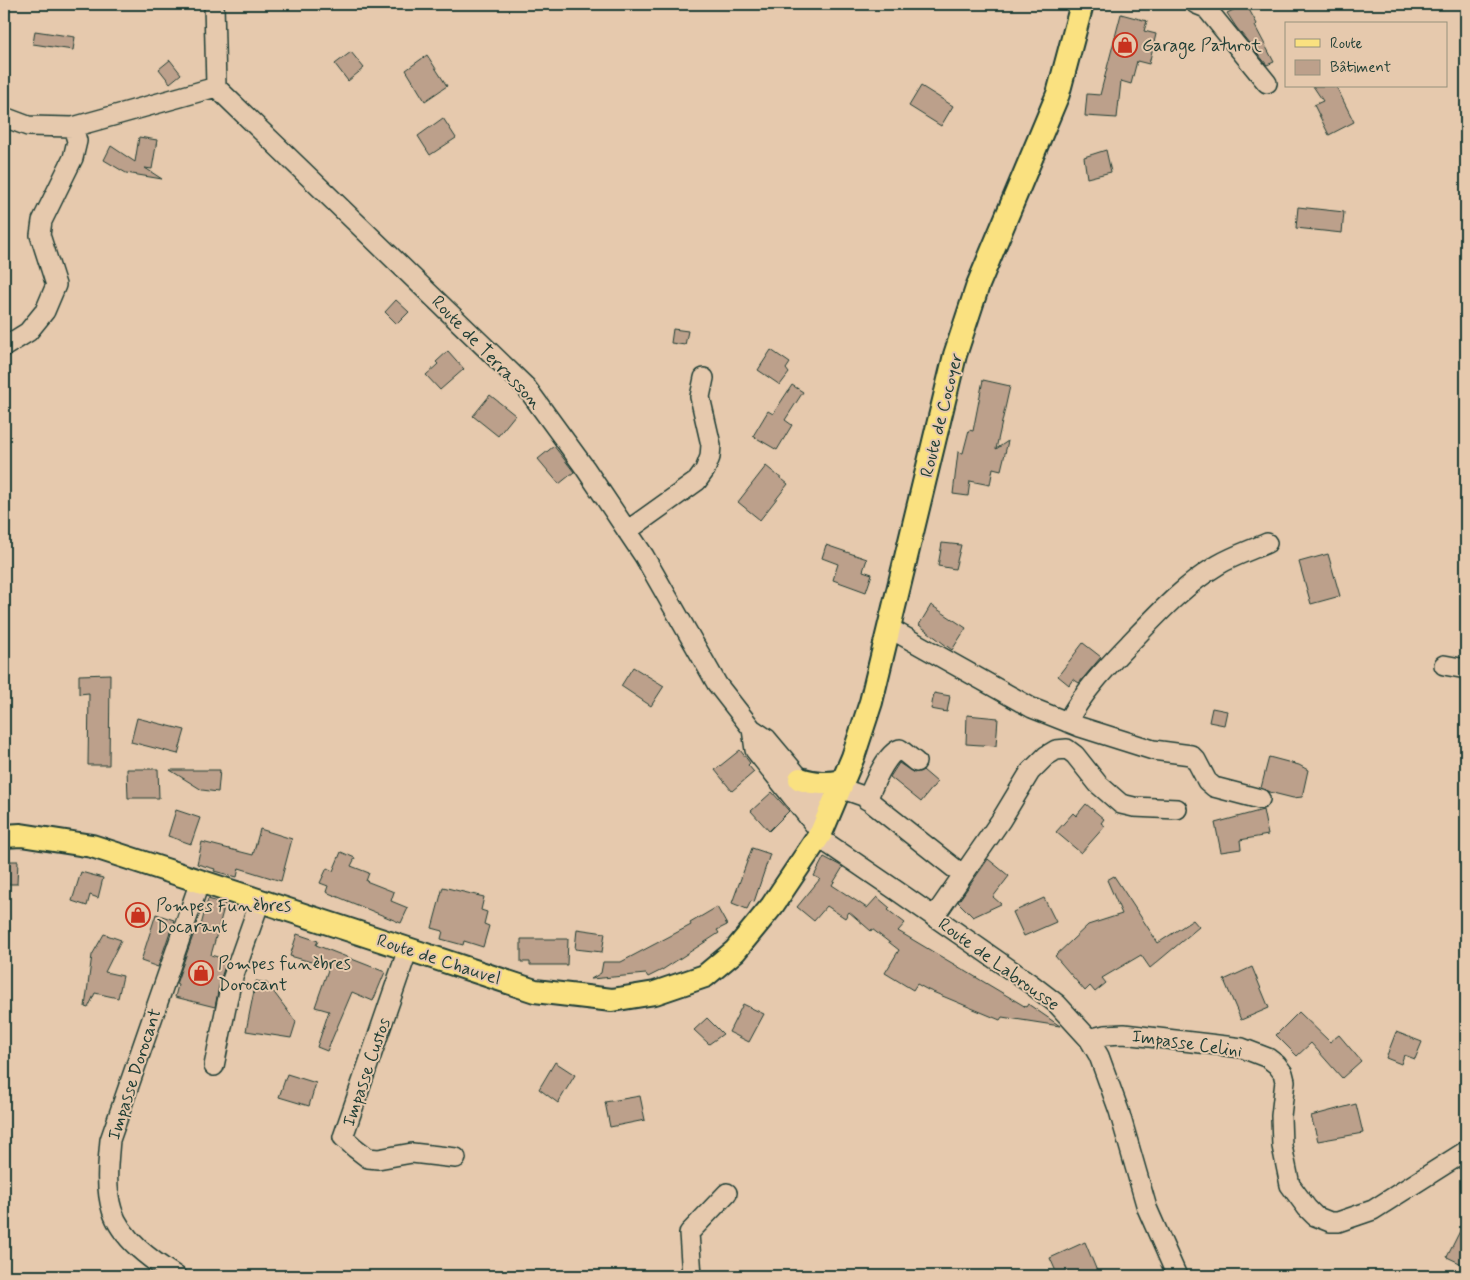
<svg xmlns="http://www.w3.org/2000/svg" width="1470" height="1280" font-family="Mynerve,sans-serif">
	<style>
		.building { fill: #bca08b; stroke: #1f3d34 }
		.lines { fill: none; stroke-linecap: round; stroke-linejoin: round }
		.minor-casing { stroke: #1f3d34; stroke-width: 22 }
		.major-casing { stroke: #1f3d34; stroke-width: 26 }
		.minor { stroke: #e6c9ad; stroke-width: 19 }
		.major { stroke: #fae180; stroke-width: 22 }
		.labels { text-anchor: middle; stroke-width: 4; stroke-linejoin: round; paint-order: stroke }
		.poi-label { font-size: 18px; fill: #1f3d34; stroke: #e6c9ad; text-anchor: start }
		.street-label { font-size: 18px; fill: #1f3d34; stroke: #e6c9ad }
	</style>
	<rect width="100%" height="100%" fill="#e6c9ad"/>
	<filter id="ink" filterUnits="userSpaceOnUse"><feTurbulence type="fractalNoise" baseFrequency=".02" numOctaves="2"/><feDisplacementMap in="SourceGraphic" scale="10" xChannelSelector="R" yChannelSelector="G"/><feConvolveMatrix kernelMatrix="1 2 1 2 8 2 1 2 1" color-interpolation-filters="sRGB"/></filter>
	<g filter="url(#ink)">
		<path class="building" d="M1246 4 1257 24 1255 26 1274 62 1267 65 1236 27 1227 13Z
			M1121 14 1147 21 1144 31 1156 34 1149 64 1137 61 1131 84 1121 81 1117 118 1085 116 1087 94 1100 95Z
			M35 31 75 37 73 50 33 44Z
			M351 52 364 68 348 81 335 64Z
			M427 55 447 86 425 101 406 70Z
			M170 60 181 74 170 83 159 69Z
			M921 86 953 106 941 126 909 106Z
			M1313 86H1336L1354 122 1329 135 1314 105 1323 101Z
			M443 118 456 138 430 155 418 136Z
			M139 137 157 140 152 169 145 168 162 179 126 173 104 160 111 146 135 162Z
			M1106 150 1111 172 1087 178 1084 157Z
			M1298 207 1344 212 1342 233 1296 228Z
			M396 300 409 312 397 324 385 312Z
			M673 329 688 331 685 345 671 343Z
			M771 350 790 363 786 369 789 373 780 385 758 370Z
			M448 351 464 369 440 390 426 375 438 364 436 362Z
			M983 380 1010 386 996 449 1008 441 1001 470 993 468 990 485 970 481 968 496 953 494 958 452 963 453 969 430 973 431Z
			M792 385 803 392 785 420 792 425 777 450 753 436 768 411 773 414Z
			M490 395 515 415 498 436 473 416Z
			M554 446 574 472 559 484 538 459Z
			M766 466 788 484 760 520 738 502Z
			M942 543 961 545 955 569 938 566Z
			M826 545 867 559 863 571 872 574 866 592 833 580 838 564 822 558Z
			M1328 554 1340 596 1311 604 1299 562Z
			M931 605 966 628 952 650 919 625Z
			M1083 643 1101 657 1079 683 1073 679 1069 685 1058 676Z
			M633 667 664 686 651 706 621 686Z
			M110 674 109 765H88L89 693 79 694V675Z
			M934 693 950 696 947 712 931 709Z
			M1212 708 1227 711 1224 725 1209 722Z
			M967 715 998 718 996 746 966 744Z
			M137 718 185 730 178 754 131 742Z
			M740 750 750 763 748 765 754 772 732 791 715 770Z
			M1269 757 1299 765 1308 770 1302 797 1293 798 1269 792 1261 788Z
			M899 763 914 773 923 770 937 782 921 802 890 777Z
			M127 769H158L159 798H128Z
			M170 770H220L218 792 202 790Z
			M772 792 789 811 769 831 751 811Z
			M1086 804 1104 819 1101 823 1105 826 1081 853 1056 832 1073 813 1076 816Z
			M176 810 200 818 191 844 168 836Z
			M1263 810 1268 835 1240 840 1241 849 1221 852 1215 823Z
			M260 829 292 839 281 881 239 868 237 877 214 871 215 869 197 864 202 842 253 855Z
			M752 848 770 854 754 902 751 901 747 909 732 903Z
			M341 852 355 858 351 866 369 873 366 881 394 892 391 901 408 908 401 923 326 892 328 886 320 883 327 868 333 871Z
			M824 857 843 867 832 885 867 908 877 897 890 908 888 910 905 923 898 931 1026 1007 1028 1004 1060 1026 1002 1017 1000 1020 928 990 917 984 913 990 885 973 899 950 872 929 871 931 849 912 845 918 827 906 814 921 797 907 820 879 814 876Z
			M988 859 1009 876 993 897 1001 904 973 917 958 902Z
			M4 861H18L17 884H4Z
			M81 872 103 878 98 898 90 895 87 906 72 901Z
			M1114 876 1158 943 1193 920 1199 927 1150 968 1141 955 1102 978 1106 983 1095 992 1090 986 1085 991 1055 956 1088 925 1122 914 1107 880Z
			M443 887 484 897 481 910 487 912 484 924 489 926 483 947 464 941 463 945 441 939 443 931 432 928Z
			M1044 898 1056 922 1024 936 1013 912Z
			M208 899 225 904 211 955 227 960 220 981 215 1007 175 997 178 985 176 984 196 927 200 929Z
			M717 907 727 925 717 930 719 933 662 970 648 977 646 974 591 979 601 973 603 962H621L691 925 690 923Z
			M156 914 174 920 158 967 141 961Z
			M577 929 605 933 602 952 575 949Z
			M104 934 121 940 105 972 123 976 118 998 95 993 88 1008 85 1007 92 955Z
			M297 934 318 941 316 945 385 972 373 1001 352 992 327 1051 317 1047 329 1011 315 1007 329 967 290 956Z
			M521 939H568L567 965H530V962H521Z
			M1252 967 1269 1008 1241 1020 1224 980Z
			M256 981 267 983 296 1022 291 1038 246 1031Z
			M743 1004 764 1014 749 1042 729 1032Z
			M1299 1012 1330 1042 1339 1035 1361 1061 1342 1078 1311 1043 1297 1056 1276 1035Z
			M707 1018 723 1034 709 1044 694 1030Z
			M1396 1032 1422 1042 1415 1059 1404 1055 1401 1064 1386 1058Z
			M555 1062 575 1075 558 1103 539 1089Z
			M287 1074 316 1083 309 1106 279 1097Z
			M640 1096 645 1120 610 1127 605 1102Z
			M1356 1104 1363 1133 1318 1141 1311 1116Z
			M1466 1219V1266L1447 1257Z
			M1085 1242 1099 1276H1058L1050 1258Z"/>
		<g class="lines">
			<defs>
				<path id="minor" d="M214 4 216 87 526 387 585 468 644 556 717 684 752 729 767 739 829 813
					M1196 4 1206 8 1267 83
					M4 117 28 126 73 127 216 87
					M4 347 28 332 45 311 56 285 40 235 42 221 73 158 77 141 73 127
					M627 531 697 481 705 470 710 457 711 445 700 397 704 378
					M889 628 1032 708 1080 727 1153 750 1191 755 1196 760 1207 781 1214 787 1260 799
					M1444 665 1466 669
					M1067 722C1084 691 1105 669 1129 644 1157 615 1183 586 1218 565 1233 556 1251 550 1267 543
					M752 729 755 750 821 833
					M840 788 863 796 954 868
					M867 800C873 786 885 754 900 749L916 762
					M818 837 900 893 1031 984 1057 1004 1089 1039 1099 1056 1119 1111 1147 1208 1177 1276
					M934 917 1001 820 1030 772 1046 756 1056 750 1067 749 1075 755 1098 784 1121 804 1134 807 1177 809
					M408 949 343 1137 355 1148 368 1158 378 1159 412 1153 456 1158
					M1089 1039 1105 1035 1124 1034 1226 1046 1242 1048 1268 1058 1277 1065 1283 1073 1285 1081 1281 1116 1282 1146 1290 1185 1307 1208 1315 1216 1330 1222H1338L1373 1210 1466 1151
					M214 1066 231 983 260 901
					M176 1276C151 1260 121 1239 112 1210 105 1187 108 1163 110 1140L200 881
					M692 1276 689 1233 727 1193"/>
				<path id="major" d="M800 779C816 784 827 784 843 781
					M4 836 21 835 92 846 408 949 535 991 612 1000 655 993 705 976 735 951 772 906 821 833 853 757 871 702 955 355 978 285 1058 94 1082 4"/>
			</defs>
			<use href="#minor" class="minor-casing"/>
			<use href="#major" class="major-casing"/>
			<use href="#minor" class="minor"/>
			<use href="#major" class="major"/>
		</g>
	</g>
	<defs>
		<symbol id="shop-ring" viewBox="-11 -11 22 22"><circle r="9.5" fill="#e6c9ad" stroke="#c8321e" stroke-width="1.5"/><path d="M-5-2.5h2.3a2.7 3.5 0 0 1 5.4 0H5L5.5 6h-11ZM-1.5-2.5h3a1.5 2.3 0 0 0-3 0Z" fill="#c8321e"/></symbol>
	</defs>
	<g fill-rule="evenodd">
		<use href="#shop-ring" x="1111" y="31" width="28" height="28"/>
		<use href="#shop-ring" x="124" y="901" width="28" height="28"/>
		<use href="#shop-ring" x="187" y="959" width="28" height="28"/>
	</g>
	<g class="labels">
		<g class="poi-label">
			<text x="1142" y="51">Garage Paturot</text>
			<text x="156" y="911">Pompes Funèbres<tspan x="156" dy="21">Docarant</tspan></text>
			<text x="218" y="969">Pompes funèbres<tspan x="218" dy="21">Dorocant</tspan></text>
		</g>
		<g class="street-label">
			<text transform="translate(487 352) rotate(46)" y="6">Route de Terrasson</text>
			<text transform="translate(941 415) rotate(-76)" y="6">Route de Cocoyer</text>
			<text transform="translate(439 959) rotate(18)" y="6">Route de Chauvel</text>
			<text transform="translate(999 964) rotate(36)" y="6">Route de Labrousse</text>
			<text transform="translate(1187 1043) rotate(8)" y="6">Impasse Celini</text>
			<text transform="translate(366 1072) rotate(-71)" y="6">Impasse Custos</text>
			<text transform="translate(134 1074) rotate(-72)" y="6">Impasse Dorocant</text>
		</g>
	</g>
	<rect width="1470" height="1280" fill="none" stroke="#e6c9ad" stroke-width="20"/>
	<rect x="10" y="10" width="1450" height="1260" fill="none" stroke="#1f3d34" stroke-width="2" filter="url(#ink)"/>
	<rect x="1285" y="22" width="162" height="65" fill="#e6c9ad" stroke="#96917d"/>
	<rect x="1295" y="39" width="25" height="8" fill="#fae180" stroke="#96917d"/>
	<text x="1330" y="48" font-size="15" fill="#1f3d34">Route</text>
	<rect x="1295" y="60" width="25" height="15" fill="#bca08b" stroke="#96917d"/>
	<text x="1330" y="72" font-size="15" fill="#1f3d34">Bâtiment</text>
</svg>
